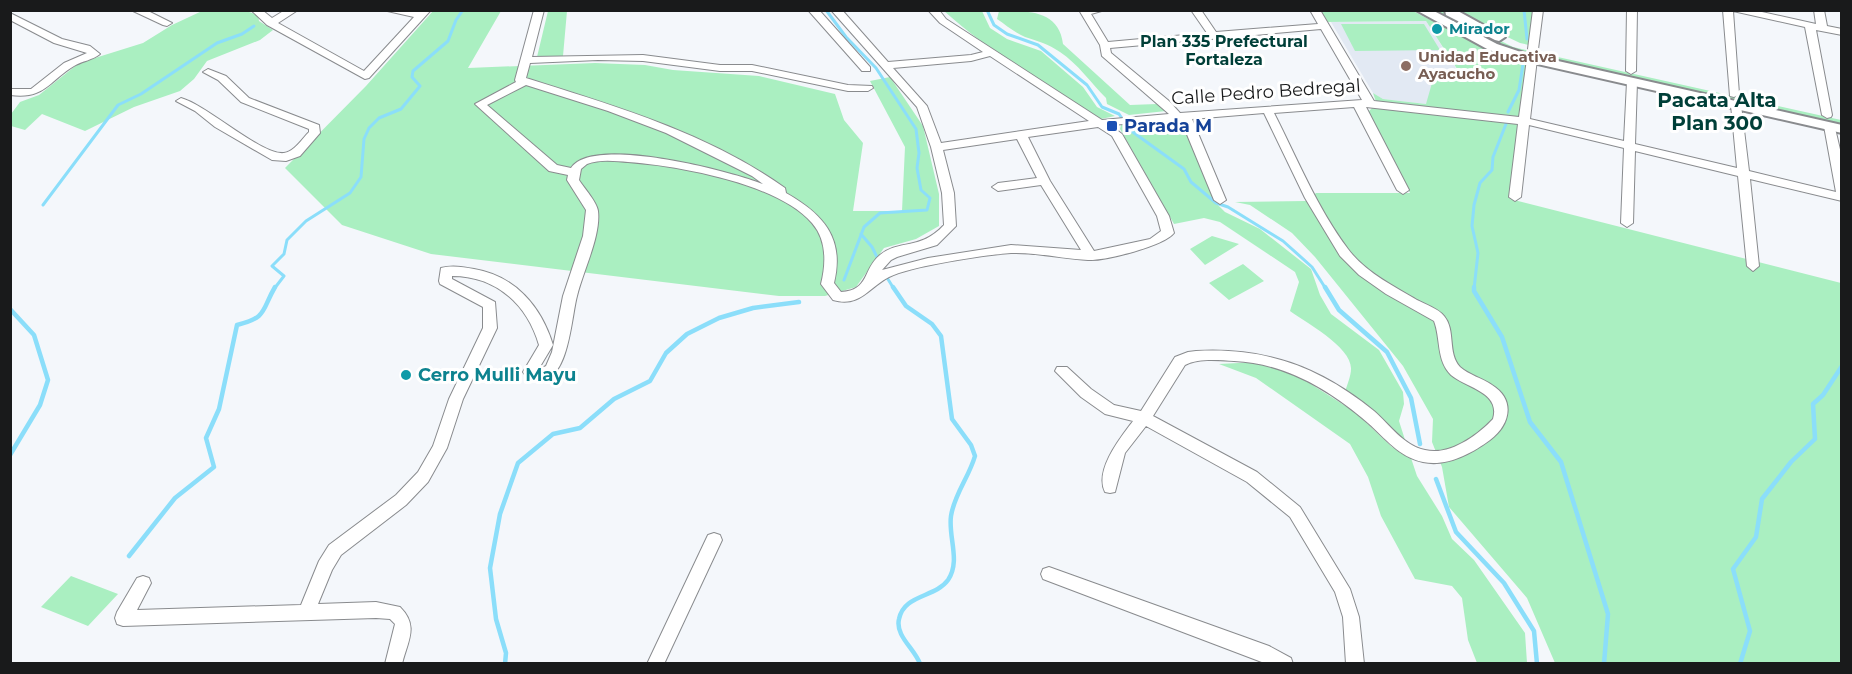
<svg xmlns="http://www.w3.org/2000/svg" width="1852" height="674" font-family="Montserrat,sans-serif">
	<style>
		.built { fill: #e2e9f3 }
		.green { fill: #aaefc1 }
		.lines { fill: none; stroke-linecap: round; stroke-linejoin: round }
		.stream-far1 { stroke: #8bdefa; stroke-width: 3 }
		.stream { stroke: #8bdefa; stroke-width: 4.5 }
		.minor-casing { stroke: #898b8e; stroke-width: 2 }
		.tertiary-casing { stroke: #898b8e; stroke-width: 4 }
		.minor { fill: #fff; fill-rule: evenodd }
		.tertiary { fill: #fff; fill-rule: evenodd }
		.culture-dot { fill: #0f9aa8; stroke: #fff; stroke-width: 2 }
		.education-dot { fill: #8d6e63; stroke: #fff; stroke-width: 2 }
		.transit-dot { fill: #1a4fb4; stroke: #fff; stroke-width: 2 }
		.labels { text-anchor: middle; stroke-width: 6; stroke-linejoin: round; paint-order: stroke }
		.far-culture-label { font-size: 15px; font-weight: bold; fill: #0d838f; stroke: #fff; text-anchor: start }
		.far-education-label { font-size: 15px; font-weight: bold; fill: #785e54; stroke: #fff; text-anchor: start }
		.far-neighbourhood-label { font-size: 16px; font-weight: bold; fill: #003f38; stroke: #fff }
		.street-label { font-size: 18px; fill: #191a1b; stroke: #fff }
		.transit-label { font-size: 18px; font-weight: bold; fill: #164399; stroke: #fff; text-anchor: start }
		.culture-label { font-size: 18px; font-weight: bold; fill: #0d838f; stroke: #fff; text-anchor: start }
		.neighbourhood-label { font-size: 20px; font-weight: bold; fill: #003f38; stroke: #fff }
	</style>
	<rect width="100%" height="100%" fill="#f4f7fb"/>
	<path class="built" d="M1426 21 1461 76 1426 104 1383 99 1373 93 1331 22Z"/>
	<path class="green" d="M202 11H246L258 15 259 21 273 30 260 40 207 61 194 79 180 91 134 107 85 131 42 114 25 130 11 126V114L20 102 39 95 79 63 143 43 172 25Z
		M433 11H501L468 68 595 63 645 65 673 70 759 76 835 94 844 120 863 143 853 211H902L905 147 870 81 890 77 923 126 939 194V226L916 239 884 248 856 287 825 296H779L431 254 342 225 285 168 366 86Z
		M548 11H567L563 56 537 57Z
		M944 11H982L990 28 1007 39 1041 51 1083 87 1097 107 1115 116 1101 119C1047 85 991 53 944 11Z
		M999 11C1025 11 1059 9 1063 44L1130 105 1157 104 1166 111 1129 115 1107 104 1106 98C1091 83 1078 64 1060 52 1048 44 1038 41 1025 37 1015 33 1006 25 997 19Z
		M1319 11H1413L1483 47 1527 63 1521 114 1518 117 1376 102 1373 93 1383 99 1426 104 1434 76 1461 75 1426 21 1326 22Z
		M1430 11H1441L1513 47 1841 120V125L1515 51 1499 46Z
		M1453 11H1533L1529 45 1520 43Z
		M1341 24H1424L1440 50 1355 51Z
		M1372 108 1513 122 1519 125 1510 199 1841 283V663H1555L1527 598 1449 507 1442 467 1432 442 1433 419 1403 366 1315 257 1292 233 1250 205 1235 202 1306 201 1316 193H1410L1367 113Z
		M1182 119 1216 203 1225 212 1260 229 1311 269 1320 295 1331 314 1379 350 1403 392 1404 404 1399 421 1406 443 1345 392C1347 385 1351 376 1351 369 1352 347 1305 322 1290 311L1299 282 1295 272 1220 222 1204 218 1174 224 1120 129 1121 125Z
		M1212 236 1239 244 1205 265 1190 249Z
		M1243 264 1264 281 1229 300 1209 283Z
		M1257 362 1295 374 1355 412 1392 447 1411 458 1417 476 1442 516 1452 539 1474 560 1525 633 1527 663H1477L1468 640 1462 598 1452 586 1415 579 1381 516 1368 477 1350 444 1256 378 1219 364Z
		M71 576 118 594 88 626 41 607Z"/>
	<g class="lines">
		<path class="stream-far1" d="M826 10 846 37 876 68 916 129 919 153 917 168 921 190 930 198 927 210 880 213 864 227 844 280
			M987 10 994 25 1007 34 1038 45 1087 85 1102 107 1119 114 1130 130 1184 169 1191 182 1216 203 1228 207 1283 241 1312 267 1326 289
			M1524 10 1527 39
			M1508 112 1519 90 1523 64
			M43 205 118 105 141 94 217 43 242 34 254 26
			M861 234 872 247 879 261
			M886 276 894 289
			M274 289 284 276 272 266 284 254 287 240 306 221 350 193 361 177 364 139 369 128 379 118 401 109 420 86 412 77 413 71 448 41 456 20 463 10
			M1474 289 1478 253 1472 226 1474 205 1480 183 1492 170 1493 157 1506 124"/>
		<path class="stream" d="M893 287 906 306 932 324 941 336 952 419 971 445 975 456C969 477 954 495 951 516 948 537 961 561 948 580 935 598 904 594 899 619 895 636 915 649 920 664
			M1325 287 1339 310 1387 352 1411 398 1420 444
			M1474 287V291L1502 337 1530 422 1561 462 1608 614 1604 664
			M10 309 34 335 48 380 40 405 10 455
			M1436 479 1456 532 1504 583 1534 631 1537 664
			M129 556 175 498 214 467 206 438 219 409 237 325C268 317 261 311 275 287
			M505 664 506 653 496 619 490 568 500 514 518 463 553 434 580 428 614 399 650 381 666 353 687 334 719 318 753 308 799 302
			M1740 664 1750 631 1733 569 1756 537 1762 499 1791 462 1815 439 1813 404 1823 395 1842 366"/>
		<defs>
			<path id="minor" d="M131 10H146L172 23 167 26 163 25Z
				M251 10H262L272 18 285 10H298L278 23 364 71 414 17 383 10H431L369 78 365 79 267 25Z
				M534 10H544L532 57 643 55 720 65H752L848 85 872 86 873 88 868 91H848L752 71H720L643 61 598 60 530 63 526 78C615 106 708 133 785 188L786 193C823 214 845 238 834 283L841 292C870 290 862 270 880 255 899 239 920 251 944 225L942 193 931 147 917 107 831 10H842L888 62 971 55 983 52 940 23 928 10H939L946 19 1102 120 1169 114 1102 56 1100 45 1079 10H1105L1091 14 1108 42 1207 33 1191 10H1201L1216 32 1318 24 1310 10H1320L1374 101 1519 117 1527 59 1532 56 1537 59 1530 119 1624 141 1627 82 1632 79 1637 82 1635 144 1737 168 1731 105 1736 102 1741 105 1749 171 1836 192 1824 126 1830 123 1834 124 1842 158V201L1750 179 1759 266 1753 271 1747 266 1738 176 1635 151 1633 223 1627 227 1621 223 1624 148 1529 125 1521 197 1515 201 1509 197 1518 124 1366 107 1409 190 1403 194 1397 190 1354 107 1274 113C1297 158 1317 208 1348 249 1364 271 1393 286 1417 300 1425 304 1439 309 1444 316 1456 330 1447 353 1460 367 1469 375 1482 378 1492 385 1516 400 1510 425 1490 440 1471 454 1446 467 1423 462 1399 457 1385 438 1368 423 1330 390 1285 363 1234 361 1219 360 1198 358 1185 365L1153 416 1257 472 1300 507 1350 589 1359 617 1364 664H1346L1343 617 1335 592 1290 517 1247 482 1146 426 1125 453 1115 492 1110 493 1105 492C1094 470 1121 437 1133 421L1105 414 1081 397 1055 371 1057 367H1067L1091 389 1114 405 1141 411 1175 357 1188 352 1196 351C1266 347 1320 367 1374 411 1389 424 1404 446 1425 450 1449 456 1477 436 1493 419 1501 392 1466 388 1451 375 1436 360 1441 339 1434 321L1386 294 1359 275 1340 256 1305 198 1264 113 1192 119 1226 200 1220 204 1214 200 1181 120 1110 125 1122 134 1169 216 1174 233C1164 246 1105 261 1088 260 1063 259 1037 252 1011 253 984 255 912 266 889 277 869 287 860 308 833 300L821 284C826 264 827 240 812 223 777 183 679 166 628 162 615 161 600 159 587 164L581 169 579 180C584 188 597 202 598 211 601 236 583 271 577 296 571 318 569 382 538 381 531 381 526 377 523 372L539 345C527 304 496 276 452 276V279L495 302 497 328 463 399 447 448 428 482 406 505 341 555 332 570 318 604 376 602 400 607C419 626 408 640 402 664H385L395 624 390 619 376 618 123 626 117 624 115 618 117 612 137 578 143 576 149 578 151 583 137 610 301 605 319 561 329 545 396 495 418 472 433 446 449 399 483 328V307L440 284 439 281 441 268C452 265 463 267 474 269 515 276 541 306 553 345L538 370 546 366 552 352 563 296 583 236 586 210 567 180 568 175 549 171 475 104 516 82 515 80ZM1321 29 1362 100 1180 113 1169 101 1111 53 1110 48ZM990 56 1089 121 941 143 927 106 893 68 971 61ZM526 85 608 111 666 133 752 176 763 184C730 171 592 135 571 168L557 165 487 105ZM1098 127 1112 136 1157 216 1161 231 1150 239 1094 251 1050 181 1028 137ZM1017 139 1037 178 998 183 992 187 998 191 1041 185 1081 250 1011 245 928 258 882 270 891 260 897 257 937 245 956 226 954 193 943 150Z
				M808 10H819L870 67V71H862Z
				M1533 10H1543L1538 49 1533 52 1528 49Z
				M1627 10H1637L1636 71 1631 74 1626 71Z
				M1723 10H1753L1816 24 1814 10H1824L1827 26 1842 29V35L1816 30 1832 115 1831 117 1827 118 1822 115 1805 27 1733 11 1739 94 1734 97 1730 96Z
				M10 13 62 39 90 46 100 54C93 60 82 61 74 66 49 81 44 100 10 95V89H31L64 63 87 53 54 43 10 20Z
				M208 69 226 76 249 98 319 125 320 133 300 156 286 161 272 160 215 127 195 111 176 101 181 98C207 105 262 156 284 153 294 152 302 139 309 132V129L241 102 218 80 203 72Z
				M714 533 720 535 722 540 664 664H647L708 535Z
				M1049 567 1269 646 1291 658 1293 664H1267L1043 579 1041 574 1043 569Z"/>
			<path id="tertiary" d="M1416 10H1432L1497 44 1527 54 1842 125V133L1520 60 1489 50Z
				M1445 10H1456L1505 37 1499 41 1495 40 1446 15Z"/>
		</defs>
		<use href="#minor" class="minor-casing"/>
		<use href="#tertiary" class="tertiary-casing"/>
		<use href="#minor" class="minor"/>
		<use href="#tertiary" class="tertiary"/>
	</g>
	<g class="culture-dot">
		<circle cx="1437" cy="29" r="6"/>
		<circle cx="406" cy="375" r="6"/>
	</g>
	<circle class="education-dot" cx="1406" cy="66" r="6"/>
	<rect class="transit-dot" x="1106" y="120" width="12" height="12" rx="3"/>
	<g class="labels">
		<g class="far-culture-label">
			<text x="1449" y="34">Mirador</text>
		</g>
		<g class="far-education-label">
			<text x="1418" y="62">Unidad Educativa<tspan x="1418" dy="17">Ayacucho</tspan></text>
		</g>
		<g class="far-neighbourhood-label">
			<text x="1224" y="47">Plan 335 Prefectural<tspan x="1224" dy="18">Fortaleza</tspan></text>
		</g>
		<g class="street-label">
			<text transform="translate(1266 92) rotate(-4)" y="6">Calle Pedro Bedregal</text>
		</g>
		<g class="transit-label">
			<text x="1124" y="132">Parada M</text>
		</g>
		<g class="culture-label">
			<text x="418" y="381">Cerro Mulli Mayu</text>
		</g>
		<g class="neighbourhood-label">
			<text x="1717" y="107">Pacata Alta<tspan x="1717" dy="23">Plan 300</tspan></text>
		</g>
	</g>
	<rect width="1852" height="674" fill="none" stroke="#191a1b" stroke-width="24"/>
</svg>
